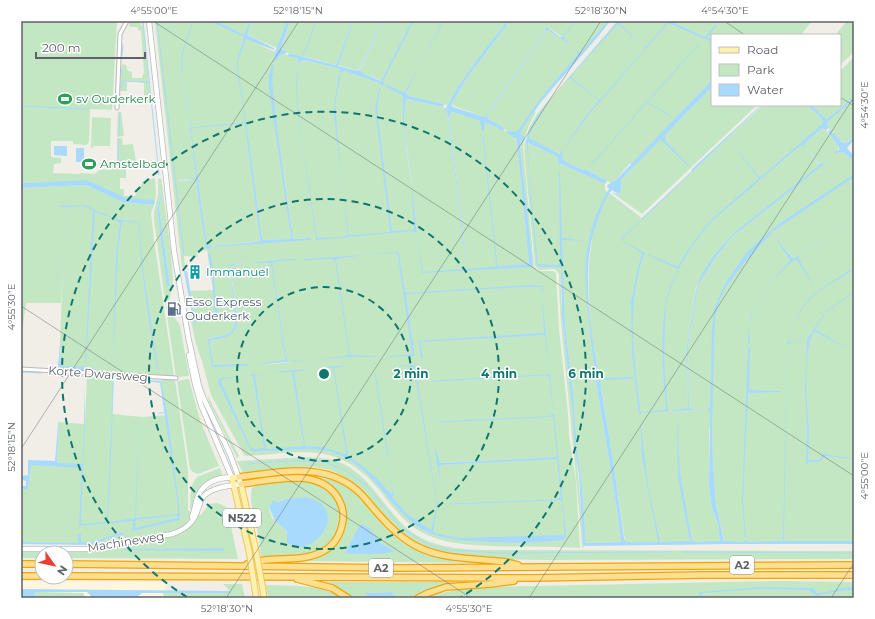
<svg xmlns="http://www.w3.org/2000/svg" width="875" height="619" font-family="Montserrat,sans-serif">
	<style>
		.commercial { fill: #fef6de }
		.green { fill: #c4e7c3; fill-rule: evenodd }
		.water { fill: #a8dafe; fill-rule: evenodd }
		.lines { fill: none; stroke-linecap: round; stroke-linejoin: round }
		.stream { stroke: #a8dafe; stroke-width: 1 }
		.street-casing { stroke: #b7b9bd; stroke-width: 5 }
		.secondary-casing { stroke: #b8bbc0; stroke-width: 6 }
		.primary-casing { stroke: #f1c65e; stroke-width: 7 }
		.highway-casing { stroke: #f5a502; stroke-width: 8 }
		.street { stroke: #fff; stroke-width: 3 }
		.secondary { stroke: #fff; stroke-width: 4.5 }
		.primary { stroke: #fef0ad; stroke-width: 5 }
		.highway { stroke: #fcdf91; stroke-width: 5.5 }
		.primary-bridge-casing { stroke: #f1c65e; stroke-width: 7; stroke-linecap: butt }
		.primary-bridge { stroke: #fef0ad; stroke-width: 5 }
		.ticks { fill: none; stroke: #5e6267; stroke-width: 1; stroke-opacity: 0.45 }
		.ring { fill: none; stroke: #0f766e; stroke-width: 2; stroke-dasharray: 7 5 }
		.labels { text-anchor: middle; stroke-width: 3; stroke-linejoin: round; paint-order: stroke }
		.shield { fill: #fff; stroke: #8e9195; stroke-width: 1 }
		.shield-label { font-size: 11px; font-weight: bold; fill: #5e6267 }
		.leisure-label { font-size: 12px; fill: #27864d; stroke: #fff; text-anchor: start }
		.culture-label { font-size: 12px; fill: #0d838f; stroke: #fff; text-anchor: start }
		.service-label { font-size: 12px; fill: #4e5e75; stroke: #fff; text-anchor: start }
		.street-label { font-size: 12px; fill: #5e6267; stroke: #fff }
		.centre { fill: #0f766e; stroke: #fff; stroke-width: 2 }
		.ring-label { font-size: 12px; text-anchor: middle; font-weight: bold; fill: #0f766e; stroke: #fff; stroke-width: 3; stroke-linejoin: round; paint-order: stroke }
		.neatline { fill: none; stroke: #5e6267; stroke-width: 1.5 }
		.ticks-label { font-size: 10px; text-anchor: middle; fill: #5e6267 }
	</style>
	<rect width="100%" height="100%" fill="#f0eee6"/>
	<path class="commercial" d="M21 581 166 582 165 598H21Z"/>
	<path class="green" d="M21 21H117L112 110 90 109 89 142 86 145 73 144V141H51V157L61 158V163L54 164 53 173 80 174V173L95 174 100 169C110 171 117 167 126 168V178H120V189H124V196H135L140 188 143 181 155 178 156 193 155 201 124 198 89 181 26 183 21 182Z
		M131 21H140L141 26 142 25 141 21H143L151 101H144V83L127 81V91H120L122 64 126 65 128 71 132 72V78H142L144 72 141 31 138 30V27H130L129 25Z
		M155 21H192V25L193 21H287L277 48 247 35 262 46 275 52 274 61H276L281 55 285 54 297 58 299 64 301 61 304 60 340 69 342 73 344 71 379 83 383 81 364 74 360 71 384 21H507L464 78 447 105 409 96 406 93 403 96C403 127 407 157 412 188L404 118 406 99 447 108 463 243 467 266 449 117 450 114 453 112 481 121 484 130 485 123C495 126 514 132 517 143L529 264 528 265H532L520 146 521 141H524L523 148 534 266 538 271H553L556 273V275L559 329 568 414 569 436 576 481 580 548C551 546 521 547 492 546 470 545 448 544 427 535 407 526 394 509 381 492 340 441 305 452 247 456L244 455 211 395 202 361 196 344 190 316 194 322 212 317 195 319 190 291 213 290 207 250 197 252 198 257 184 256 185 266 182 268ZM184 83 207 245 209 246 260 241 247 131 262 240 290 239 291 236 282 160 293 238 296 239 311 238 211 247 207 250 196 182 195 180 179 181 177 180 195 179 196 177ZM249 263 232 265 230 268 238 319C236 334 225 338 211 340L210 342 213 365 208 339 225 335 231 332 235 324V312L229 267 231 264ZM274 280 286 358 288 361 292 362 264 365 285 361ZM540 458 544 459 441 465 439 467V462V463Z
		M290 21H352L337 63 334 65 326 62 284 52 281 50Z
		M353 21H383L358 71 338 65Z
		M510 21H610L538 104 534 110 536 112 529 125 525 137 507 131 487 118V116L546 31 548 30 570 45 562 37 543 24 546 28 545 31 485 117 451 105 467 78Z
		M617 21H618L570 76 620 21H812L801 35H712V80L675 119 679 121 712 86V105H757L642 214 611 192 617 194 620 189 621 180 635 166 630 163 615 181 611 183 587 170H584L568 163 562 158 561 154 527 138 529 128 537 114Z
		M847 21H854V52L840 65V35H835Z
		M854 57V137L847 143C831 139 823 116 812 105H840V71Z
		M763 105H806L818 115 823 121 822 128 826 130 839 147 836 154 840 152H843L854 162V175L852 178 854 177V543L785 541V540L784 543 725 544 716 504 713 460 712 428 709 427V486L712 509 718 523 721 544 626 545C620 514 617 481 611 450 607 427 605 403 600 381 589 330 584 278 594 228 584 257 586 290 589 321 593 367 601 413 609 458 614 486 617 515 622 542L586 543 582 485 577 449 573 391 565 325 562 273H561C559 320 570 366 573 413 576 456 581 500 583 544L585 546 582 548C579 503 574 459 570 414 566 367 559 321 559 274L555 269 539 270 535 266 524 150 525 142 556 156 558 158 560 167 561 164 605 184V190L609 193V194L642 218ZM807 149 819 163 822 164 833 156 732 237 716 257 698 285 688 347 689 408 691 409 706 410 673 411V410L688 409 687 346 696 287 699 281 727 240 818 166 819 165Z
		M118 112H121L124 136 117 137Z
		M92 117 111 118 110 146H93V148H91Z
		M117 138H122L123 145 133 144 136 161 143 162 146 168 126 166 117 163Z
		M161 178 171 253 173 280 170 298 166 304 167 306H168L169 314 167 315 154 220V212L158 195V179ZM159 180 161 200 159 207 170 285 168 286 157 208 160 199Z
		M86 185 122 202 154 205 151 213 154 240 174 376 60 368 61 345 60 344 63 266 61 303H26L21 339V188Z
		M167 316 174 317 180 325 189 376 176 377Z
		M87 375 114 377 112 414 142 417 166 415 161 380H175L188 470V510L192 513 187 523 177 531 90 547 89 545 124 534 123 532 91 542H81L80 533V544L21 542V489H28L31 465 57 461 59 425H58V422L85 424Z
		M189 379 200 420 219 466 198 474 193 472 190 469 177 381Z
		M208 396 239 456 237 458 209 402Z
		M308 457C315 458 323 458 330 459 371 469 383 513 416 535 435 547 459 549 481 550L854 551V559L545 560C520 560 494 559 469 557 460 556 450 557 441 555 426 551 408 541 396 530 376 511 363 485 337 473 308 459 274 475 244 473L242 471 237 461Z
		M220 468 222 473 221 476 206 484 193 510 190 508C191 498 189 485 197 477Z
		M310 474C349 477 371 506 397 531 403 536 408 543 415 548 437 562 467 561 492 563L302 561C311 559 320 558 328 552 349 538 354 503 332 486 323 479 311 477 300 475ZM354 536 379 541 386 547 394 550 392 552 365 554 345 553Z
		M287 481H311L327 488 339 503 341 520 337 535 327 547 318 552 302 556H261C260 549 260 541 258 534 256 520 248 502 252 488L259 484ZM305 497V546L293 547 287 535 286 530 272 518 269 508 273 500 279 502 286 499Z
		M217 503 225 506 228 512 238 559 66 558V553H42V558H21V550L89 552 169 537 180 534 189 527 197 515H201L209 504Z
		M780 581 854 582V598H425C444 591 462 589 481 587Z
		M315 582H485L428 591 414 598H392L394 595 392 592 366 593 367 598H351C342 586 328 584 315 582Z
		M223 584H242L245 598H230V596L229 598H165L162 592 229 593 230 591Z
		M266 585C292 586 321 584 344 598H268Z
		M38 592 84 593V598H35V593Z"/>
	<path class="water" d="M210 21H216L244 35 250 21H251L247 35 274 48V50L246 39 238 61V68L251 157 262 239 263 240 290 239 291 236 269 89V75L272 65H274L272 80 277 128 293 238 296 239 311 238V240L211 247 208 250 206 248 196 182 195 180 176 181 195 179 196 177 183 72 207 245 210 246 254 242 260 241V240L245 124 243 123 245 121 237 68V62L244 37Z
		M287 21H290L281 49 286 52 285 54 281 55 276 61H274L275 52Z
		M352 21H353L338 66 358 71 359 70 380 27 383 21H384L360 70 364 74 381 81 412 21H414L383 81 384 83 383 85H381L379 83 344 71 342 73 340 72V69L304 60 301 61 299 64 297 58 288 56 289 53 335 65 337 63Z
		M443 21H444L420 64 406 93 409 96 444 104 443 107 406 99 404 118 417 234 413 231 316 240V237C312 210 308 183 304 155 300 126 293 96 298 67L297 93 300 127 317 238 340 237 348 235 334 115V105L339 75H341L335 104 336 116 342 185 349 235 368 234 389 232 390 230 375 109 379 88H380L377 110 392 231 413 230 414 229 411 182 403 120V96L385 86 386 84 402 92H405Z
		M507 21H510L467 78 451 105 453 107 485 117 545 31 546 28 543 24 560 37H563L570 45 548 30 546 31 487 116V118L504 128 503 131 494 126 485 123 484 131H482L480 121 453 112 450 114 449 117 467 267 463 243 448 116C447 112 445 108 448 104 463 76 487 47 507 21Z
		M608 21H610C582 59 546 90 521 131L520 134 525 137 524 141H521L520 146 533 267 422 273 417 239 423 272 529 264 517 143 516 139 506 132 507 131 517 132C535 104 555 80 577 56L578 53 573 48 580 53Z
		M618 21H620L619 23 643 46 618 24 571 76 572 78 599 100 601 99 644 50 645 46H647L668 21H671V22L705 37 715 25 716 27 708 36 707 38 712 40V42L668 23 587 117 563 150 562 158 568 163 584 170H587L607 181 605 184 561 164 559 167 558 158 556 156 528 143 529 176 538 264 558 265 560 263 559 172H560L562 237 564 238 585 241 564 240 562 242 563 268 558 267H539L537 266 530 196 527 143 525 142 536 118 546 104ZM570 78 598 100V102L582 121 560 154 529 138C534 120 555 90 570 78Z
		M712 80V87L665 135V140L690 167V168L662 141 660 140 621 180V192L618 194 612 190 609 193 642 218 691 172 692 169 761 105H762L642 220V218L609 194C603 203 600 213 597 223 594 231 591 240 590 249 584 292 592 336 599 378L633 377V379L600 380 614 467 624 538 626 542H658L642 457 640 418 648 485 660 542 690 541 678 478 677 415 680 474 692 541 694 542 720 541 718 523 712 509 709 486 710 412 708 409 710 407 712 328 714 310 718 299 726 282 747 252 766 235 780 223 854 174V177L772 232 767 238 745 262 726 287 720 299 715 317 712 428 713 460 716 504 724 541 744 542 747 539V542L783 541 787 343C798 300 819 289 854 268 848 275 836 280 828 285 809 297 791 319 788 343L805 340 788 344 787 346 784 539 785 541H854V544H725L585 546 583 544 579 475 575 448 573 415 562 316 561 273H563L565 325 573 391 577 449 582 485 586 543 621 542C621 535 619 527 618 519 610 453 594 387 589 321 587 300 584 279 586 258 589 233 596 210 609 189L607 186C610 182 613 183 617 179 648 146 680 113 712 80Z
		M854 97 853 100 827 122V124L829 128 826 130 822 128 804 144 805 147 801 145 712 221 692 246 679 268 670 290 666 306 664 356 667 403 668 409 669 411 644 413V412L664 410 666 408C663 372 659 334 667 298 669 288 674 279 678 269L648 255V254L678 267 688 249 712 219 758 179V177L729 141 759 176 761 177 822 124 823 121 818 115 806 105H812L821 115 827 119Z
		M830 130 842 142 847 143 854 137V140L847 148 854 156V162L843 152H840L836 154 835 152 839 150V147L828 132Z
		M54 146H67V156L54 155Z
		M76 148H84V162H76Z
		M806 149 819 163 822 164 834 156 732 237 716 257 698 285 688 347 689 408 691 409 706 410 672 411V410L688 408 687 346 696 290C700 269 723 243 739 229L818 166 819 164Z
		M87 180 126 198 153 200 155 201 154 205 122 202 86 185 21 188V182L26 183Z
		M159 180 161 200 159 207 170 286H167L157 208 160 199Z
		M85 205 115 219C123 221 134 219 139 224L144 277 158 369H157C149 322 141 275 139 227 137 220 128 221 122 222L118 250 113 366 116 255 120 224 119 222 95 211 86 361 85 362 93 210 84 206 67 207 66 208 60 329 66 210 65 207 56 206Z
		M639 222H640L623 238V241L645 253 646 254H644C626 306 634 362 641 415H639L632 354 631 303 636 276 642 253 622 241V238Z
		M854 222 802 253 798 258 816 288 796 259C780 269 753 303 750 322 749 329 749 337 750 344H748C748 314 759 297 778 274 782 269 787 265 790 260L774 236 793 259Z
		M397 252 399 254 405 292 407 293 530 285 542 286 543 291H542L541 287H524L407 294 406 296 412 339 414 342 413 343 414 356 384 357 412 354 398 256 396 253 367 254Z
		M208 254H211L218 317 213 319 194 322 193 320 184 271H187L195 319 215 317 212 276Z
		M365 255 336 259 350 355 380 357H349L313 360 345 356 349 354 335 260 332 259 304 260V259Z
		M288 259H301L274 262 272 264 286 358 288 361 309 360 252 365 285 360 271 263H251Z
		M249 263 232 265 230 268C231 278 233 289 235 300 239 324 241 337 211 340L210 342 213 365 248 364 247 366 212 367 208 341V339L225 335 231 332 235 324V312L229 267 231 264Z
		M854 292V293L826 312 815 329 850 350 814 331C802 350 807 406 809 429 809 439 808 450 808 460H819L823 454 851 458V459L826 456 818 462H809L806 465 807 430 805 389 807 339 826 311Z
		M542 295 565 524 566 536 564 540C538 543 517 543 491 542 461 541 428 540 406 517 382 494 367 463 332 452 309 445 276 453 251 451L218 382 219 379 222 378 244 375 223 379 221 382 251 448 256 449 264 448 253 376 247 375 267 373 255 375 262 426 266 448 268 449 304 446 292 372H271L310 369 294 372 305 446 322 447 345 454 346 452 333 368H313L350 365 334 368 348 456C366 467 377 478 391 494L393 491 387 454 394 494 392 497 407 514 431 530 437 506 416 380 413 367 396 366 415 365 435 491 437 503 439 504 437 509 433 531 435 533 458 538 564 535V523L562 501 554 499 561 498 557 459 441 465 439 467 441 487 434 445 440 463 556 457 557 455 553 417H543L552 415 554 414 549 377 544 375 550 374 545 335 420 342 423 358H421L419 342 417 341 543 333 544 332Z
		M60 344 61 366 85 367 86 365 87 368 96 369V371L49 368V366H58Z
		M748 347H750L749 390 781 391 780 392 748 393 743 501 746 537H745L742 501Z
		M146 380 161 381 167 413 179 505 180 514 179 520 132 531 131 529 133 528V521L79 526 82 468 31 465 28 489H21V486H26V481L21 479V476L28 475V460L55 461 58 425H59L57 461 58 463 83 464 85 385V425L81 524 106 522 108 510V521L110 522 135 518 139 422 136 518 178 514V506L160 383 146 381ZM178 515 177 518 135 528 136 520H137Z
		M305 497C356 508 309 564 287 542V533L286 530 275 521 269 507 273 500 279 502 286 499Z
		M362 524 369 528 382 544 395 551C387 555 353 555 345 553L358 528Z
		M123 532 124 534 89 545 21 544V542L78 543V534H81V542H91Z
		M224 548V551L124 550 126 549Z
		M760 587 814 588 817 594 843 588 854 587V590H845L816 596 809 590H801L757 589 703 593 701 595 702 598H699V593L700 592Z
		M21 589 230 591V593H142L136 598H118L117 596 115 598H93L87 592H38L35 593V598H21Z
		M392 592 394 595 392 598H367L366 593Z"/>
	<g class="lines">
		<path class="stream" d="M143 21 159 175
			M157 21 184 256
			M537 21 538 22
			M718 23 719 21
			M562 38 576 21
			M122 56 123 45
			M302 56 310 39 316 21
			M183 71C178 56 188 38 192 23
			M122 76V69
			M121 88 122 81 148 82
			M121 102H151
			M648 103 671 116
			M120 104 121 95
			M21 106 87 109
			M190 128 243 123
			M119 135 120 113
			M483 135 497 267
			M118 160 124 164 158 167
			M118 161 119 139
			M590 166 699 44
			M60 349 61 344
			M21 372 41 373
			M375 373 388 455
			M49 374 146 380
			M101 377 113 379 112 417
			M433 381 544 375
			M158 413H164
			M439 422 543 417
			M248 464 288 461H322L345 470 366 485 400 526 411 534 432 546 448 550 501 553 671 552
			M451 504 556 500
			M108 512 112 421
			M684 552 854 553"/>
		<defs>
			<path id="street" d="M117 108 120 34 127 21
				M21 369 176 378"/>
			<path id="secondary" d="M189 355 195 384 201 405 232 478C219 476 203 483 198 496 195 503 195 510 192 517
				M21 549H90L172 534C185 530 194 523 198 509 200 504 200 499 205 495 213 487 229 486 241 484L230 454 203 397 199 386 188 336 174 251 149 21"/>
			<path id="primary" d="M239 477 232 478 249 551
				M241 484 256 551
				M255 590 256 598
				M263 590 264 598"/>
			<path id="highway" d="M239 477C281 472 330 460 363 496 379 515 394 534 416 546 441 559 470 558 497 561 504 561 511 563 518 565
				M241 484C270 481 315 467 336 495 341 502 344 511 343 520 341 534 334 546 322 552 303 561 285 558 265 560 259 561 253 563 247 564
				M21 564H42
				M66 564 401 568 854 565
				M21 576H42
				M66 576 532 578 703 575H854
				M297 579 332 588 348 598
				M418 598 428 593 446 587 490 584 514 581"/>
		</defs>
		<use href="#street" class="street-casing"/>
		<use href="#secondary" class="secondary-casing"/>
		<use href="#primary" class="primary-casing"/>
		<use href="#highway" class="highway-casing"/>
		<use href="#street" class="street"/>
		<use href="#secondary" class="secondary"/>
		<use href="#primary" class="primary"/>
		<use href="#highway" class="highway"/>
		<defs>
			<path id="primary-bridge" d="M249 551 255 590
				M256 551 263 590"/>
		</defs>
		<use href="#primary-bridge" class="primary-bridge-casing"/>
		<use href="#primary-bridge" class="primary-bridge"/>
	</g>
	<path class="ticks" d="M153 21 854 476M724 21 745 35M840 97 854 106M21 306 471 598M21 449 299 21M226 598 601 21M529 598 854 97M831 598 854 563"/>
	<g class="ring">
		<circle cx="324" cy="374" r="87"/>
		<circle cx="324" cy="374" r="175"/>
		<path d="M187 597A262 262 0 1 1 461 597"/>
	</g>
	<defs>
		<symbol id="stadium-bare" viewBox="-9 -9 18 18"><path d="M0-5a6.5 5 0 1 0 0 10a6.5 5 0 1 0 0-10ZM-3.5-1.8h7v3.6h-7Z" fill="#2e9e5b" stroke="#fff" stroke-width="2.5" paint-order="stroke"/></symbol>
		<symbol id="building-bare" viewBox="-9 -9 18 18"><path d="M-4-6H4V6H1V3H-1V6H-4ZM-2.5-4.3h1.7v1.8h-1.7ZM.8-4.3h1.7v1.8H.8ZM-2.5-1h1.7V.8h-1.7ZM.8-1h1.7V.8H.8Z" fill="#0f9aa8" stroke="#fff" stroke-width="2.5" paint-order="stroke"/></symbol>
		<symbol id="fuel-bare" viewBox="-9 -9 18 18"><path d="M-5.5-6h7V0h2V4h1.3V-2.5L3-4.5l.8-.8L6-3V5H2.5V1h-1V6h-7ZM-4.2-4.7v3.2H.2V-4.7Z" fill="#5c6f8a" stroke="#fff" stroke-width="2.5" paint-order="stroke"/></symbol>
	</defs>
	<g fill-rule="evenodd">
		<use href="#stadium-bare" x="55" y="89" width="20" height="20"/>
		<use href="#stadium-bare" x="79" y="154" width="20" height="20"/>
		<use href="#building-bare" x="185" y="262" width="20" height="20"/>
		<use href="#fuel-bare" x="164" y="299" width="20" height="20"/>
	</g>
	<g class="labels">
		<g class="shield">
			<rect x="223" y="509" width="38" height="18" rx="3"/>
			<rect x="730" y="556" width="24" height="18" rx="3"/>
			<rect x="369" y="559" width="24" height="18" rx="3"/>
		</g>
		<g class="shield-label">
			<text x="242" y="522">N522</text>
			<text x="742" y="569">A2</text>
			<text x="381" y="572">A2</text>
		</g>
		<g class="leisure-label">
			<text x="76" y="103">sv Ouderkerk</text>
			<text x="100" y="168">Amstelbad</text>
		</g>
		<g class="culture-label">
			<text x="206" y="276">Immanuel</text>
		</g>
		<g class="service-label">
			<text x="185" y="306">Esso Express<tspan x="185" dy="14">Ouderkerk</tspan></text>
		</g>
		<g class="street-label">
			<text transform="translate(98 374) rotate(4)" y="4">Korte Dwarsweg</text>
			<text transform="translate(126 542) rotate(-9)" y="4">Machineweg</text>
		</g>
	</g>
	<circle cx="324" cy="374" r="6" class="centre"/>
	<g class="ring-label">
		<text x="411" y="378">2 min</text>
		<text x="499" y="378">4 min</text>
		<text x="586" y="378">6 min</text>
	</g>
	<rect width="875" height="619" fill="none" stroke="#ffffff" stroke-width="44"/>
	<rect x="711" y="34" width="130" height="72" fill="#ffffff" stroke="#bfc0c2"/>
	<rect x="719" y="47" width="20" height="6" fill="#fef0ad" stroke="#bfc0c2"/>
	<text x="747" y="54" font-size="12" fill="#5e6267">Road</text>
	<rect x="719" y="64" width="20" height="12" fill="#c4e7c3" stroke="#bfc0c2"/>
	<text x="747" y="74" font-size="12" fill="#5e6267">Park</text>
	<rect x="719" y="84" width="20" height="12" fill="#a8dafe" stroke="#bfc0c2"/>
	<text x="747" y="94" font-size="12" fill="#5e6267">Water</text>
	<g transform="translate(54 565) rotate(123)"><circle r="19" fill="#ffffff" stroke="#bfc0c2"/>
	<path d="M0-3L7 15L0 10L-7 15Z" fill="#e93f34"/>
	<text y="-6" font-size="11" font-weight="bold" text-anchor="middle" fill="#5e6267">N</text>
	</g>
	<path d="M36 52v6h109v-6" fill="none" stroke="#5e6267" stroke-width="2"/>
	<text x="42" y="52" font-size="12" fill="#5e6267" stroke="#ffffff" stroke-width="3" paint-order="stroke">200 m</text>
	<rect x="22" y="22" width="831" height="575" class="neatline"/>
	<g class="ticks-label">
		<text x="154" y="14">4°55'00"E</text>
		<text x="298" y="14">52°18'15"N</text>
		<text x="601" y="14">52°18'30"N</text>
		<text x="725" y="14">4°54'30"E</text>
		<text transform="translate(864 105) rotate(-90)" y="4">4°54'30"E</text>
		<text transform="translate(11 307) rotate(-90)" y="4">4°55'30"E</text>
		<text transform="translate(11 447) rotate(-90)" y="4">52°18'15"N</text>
		<text transform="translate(864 476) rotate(-90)" y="4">4°55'00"E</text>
		<text x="227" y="612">52°18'30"N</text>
		<text x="469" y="612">4°55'30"E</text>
	</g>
</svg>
